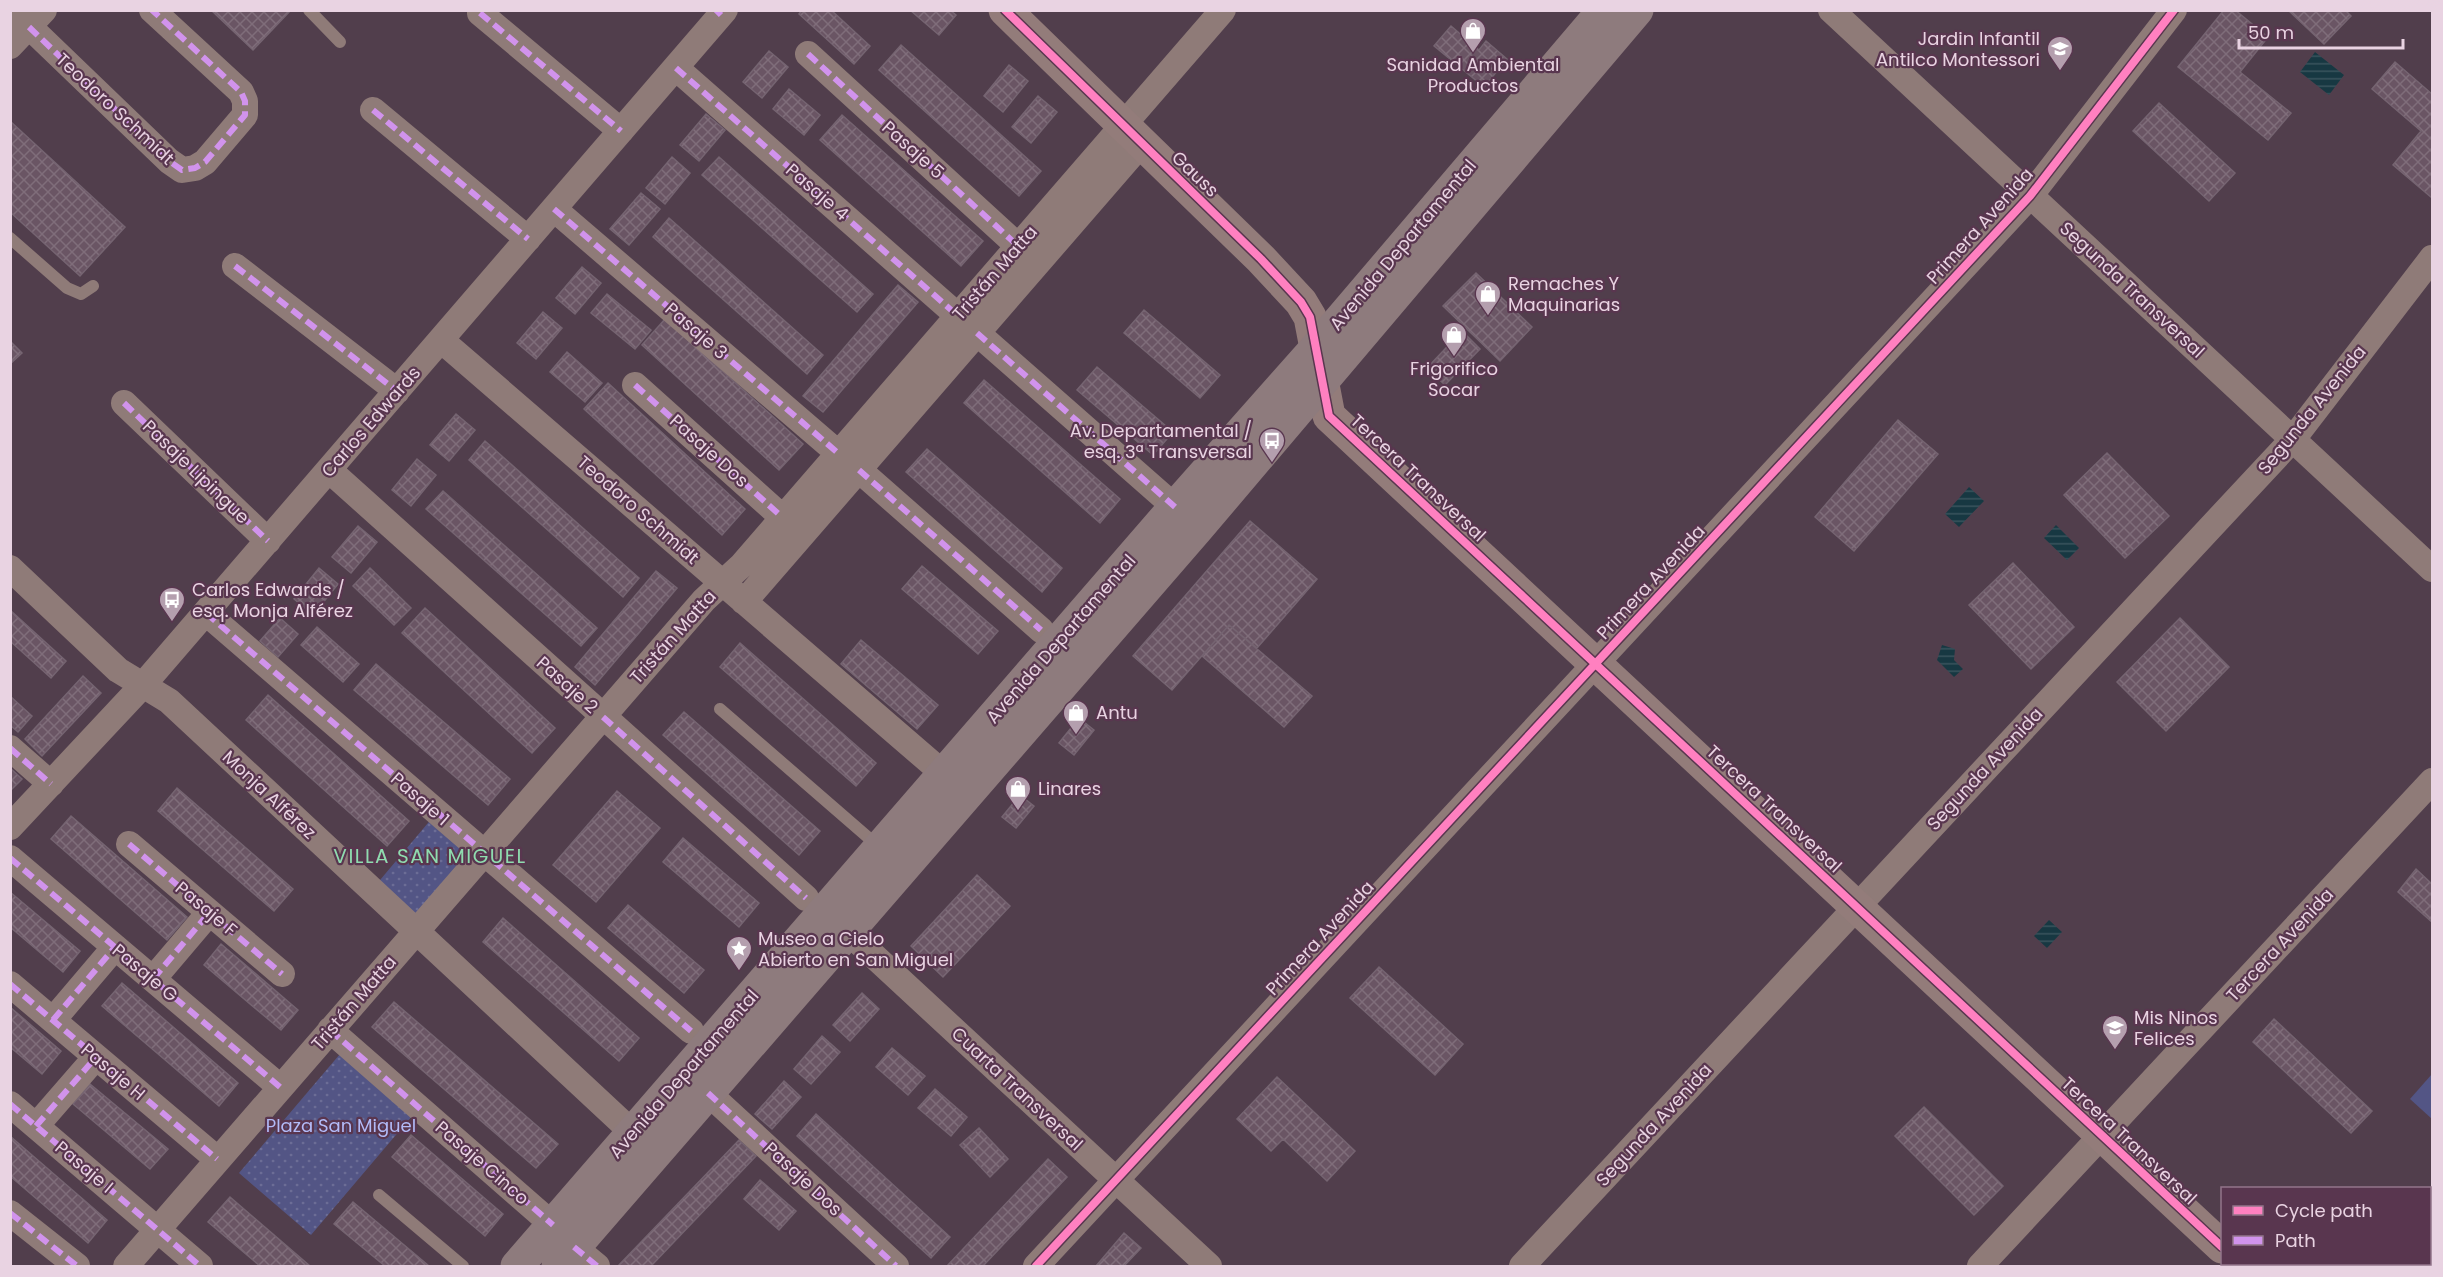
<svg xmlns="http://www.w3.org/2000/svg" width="2443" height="1277" font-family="Poppins,sans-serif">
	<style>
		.grass { fill: url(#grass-dots) }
		.garden { fill: #535585 }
		.water { fill: url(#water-rules) }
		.building { fill: url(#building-cross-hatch); stroke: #756471; stroke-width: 1.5 }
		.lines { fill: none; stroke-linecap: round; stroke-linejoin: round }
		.lane { stroke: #8f7b78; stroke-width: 12 }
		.street { stroke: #8f7b78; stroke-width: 26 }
		.secondary { stroke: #937c7a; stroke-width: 33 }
		.primary { stroke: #8e7b7d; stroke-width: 33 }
		.quiet { stroke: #d193ec; stroke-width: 6; stroke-dasharray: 12 6; stroke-linecap: butt }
		.cycleway-casing { stroke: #59364f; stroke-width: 11 }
		.cycleway { stroke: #ff80c0; stroke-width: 8 }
		.labels { text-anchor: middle; stroke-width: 4.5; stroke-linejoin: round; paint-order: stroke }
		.poi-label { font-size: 18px; fill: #e9d3e2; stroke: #59364f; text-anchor: start }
		.street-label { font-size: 18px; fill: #e9d3e2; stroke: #59364f }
		.park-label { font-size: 18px; fill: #b2bbf8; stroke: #59364f }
		.neighbourhood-label { font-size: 20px; letter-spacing: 1.5px; fill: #8fdcaf; stroke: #59364f }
	</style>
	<defs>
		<pattern id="grass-dots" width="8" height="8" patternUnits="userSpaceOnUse" patternTransform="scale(1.5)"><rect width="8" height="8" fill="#535585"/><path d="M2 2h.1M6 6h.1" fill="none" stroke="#6c6d96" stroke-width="1.8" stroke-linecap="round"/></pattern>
		<pattern id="water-rules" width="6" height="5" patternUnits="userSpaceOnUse" patternTransform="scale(1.5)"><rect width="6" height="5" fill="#173842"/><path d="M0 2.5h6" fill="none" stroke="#39545d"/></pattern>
		<pattern id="building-cross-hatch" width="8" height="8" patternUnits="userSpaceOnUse" patternTransform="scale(1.5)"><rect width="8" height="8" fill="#6a5564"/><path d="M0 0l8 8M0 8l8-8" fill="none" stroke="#7f6d7a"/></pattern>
	</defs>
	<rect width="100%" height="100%" fill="#513e4c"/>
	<path class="grass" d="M433 817 473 851 414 920 375 886Z
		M340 1054 412 1116 311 1235 239 1173Z"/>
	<path class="garden" d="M2432 1074V1119L2410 1099Z"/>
	<path class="water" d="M2315 52 2344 75 2329 95 2300 72Z
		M1969 487 1984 501 1959 527 1945 514Z
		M2056 525 2079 548 2067 560 2044 538Z
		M1942 645 1955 649 1954 660 1963 669 1954 677 1937 660Z
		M2049 920 2062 932 2047 948 2034 936Z"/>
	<path class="building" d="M211 10H291L253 50Z
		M802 10H831L870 46 854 64 799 14Z
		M910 10H950L956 15 939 35Z
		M2224 10H2235L2268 37 2240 72 2291 113 2268 140 2178 67Z
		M2288 10H2345L2351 16 2324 44Z
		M1451 26 1479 50 1486 41 1507 59 1484 87 1434 46Z
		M901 45 1041 171 1019 196 879 70Z
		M769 51 788 67 762 98 743 82Z
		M2395 62 2432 94V198L2393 165 2421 131 2372 89Z
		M1009 65 1028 81 1003 112 984 96Z
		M789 89 820 115 804 135 773 109Z
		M1038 96 1057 112 1031 143 1012 127Z
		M2159 103 2235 173 2209 201 2133 131Z
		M706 114 725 130 699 161 680 145Z
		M842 115 983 241 961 266 820 140Z
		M10 121 125 227 80 276 10 212Z
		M672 157 690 173 665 204 646 188Z
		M719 157 873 294 857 312 702 175Z
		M641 193 660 209 629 245 610 229Z
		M669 218 823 355 807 374 653 237Z
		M582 267 601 283 575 314 556 298Z
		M1476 273 1532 327 1500 361 1443 306Z
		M898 285 918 302 823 412 803 396Z
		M607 294 651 330 635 349 591 313Z
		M1144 310 1220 375 1200 398 1124 333Z
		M543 312 562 328 536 359 517 343Z
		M665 319 803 444 779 470 642 345Z
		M1462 331 1480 349 1445 385 1427 368Z
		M10 341 22 353 10 364Z
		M567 352 602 383 585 402 550 372Z
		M1097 367 1173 432 1153 455 1077 390Z
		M984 380 1120 499 1100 523 964 403Z
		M608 383 745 509 722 535 584 409Z
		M456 414 475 430 449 461 430 445Z
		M1898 420 1938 454 1854 551 1815 517Z
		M485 441 639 578 623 597 469 460Z
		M927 449 1062 568 1042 592 906 472Z
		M2107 453 2169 516 2125 558 2064 495Z
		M417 459 436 475 411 506 392 490Z
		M443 491 597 628 581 646 426 509Z
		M1250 521 1317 579 1257 648 1229 625 1172 690 1133 656Z
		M358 526 377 542 351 573 332 557Z
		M2013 563 2074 627 2031 669 1969 605Z
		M922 566 998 631 978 654 902 589Z
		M319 568 338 584 313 615 294 599Z
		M370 568 411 608 394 625 353 586Z
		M656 571 677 588 595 685 575 667Z
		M425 608 555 728 532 753 402 633Z
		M10 610 66 661 51 678 10 641Z
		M280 618 298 634 278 657 260 641Z
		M2180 618 2229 667 2166 731 2117 682Z
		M1229 625 1312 696 1284 727 1202 656Z
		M317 627 359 664 343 682 301 645Z
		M861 640 938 705 917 729 841 664Z
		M740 643 876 763 856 786 720 667Z
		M376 664 510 779 488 805 354 690Z
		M83 676 101 693 42 756 25 739Z
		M268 695 409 821 387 846 246 720Z
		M10 696 32 716 18 732 10 725Z
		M684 712 820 831 799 855 663 735Z
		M1079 718 1094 730 1074 755 1059 743Z
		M10 768 22 779 10 791Z
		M177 788 293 889 274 911 158 811Z
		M617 791 660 828 596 902 553 865Z
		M1020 795 1034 806 1016 828 1002 817Z
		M71 816 187 917 167 940 51 839Z
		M683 838 759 903 739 927 663 862Z
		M2416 869 2432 884V922L2398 892Z
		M977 875 1010 906 943 977 911 946Z
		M10 892 80 951 63 972 10 927Z
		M628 905 704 970 684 993 608 928Z
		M503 918 639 1038 619 1061 483 942Z
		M221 944 298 1010 281 1030 204 965Z
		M1379 967 1463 1044 1435 1075 1350 998Z
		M122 983 238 1083 219 1106 102 1006Z
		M862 993 879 1009 850 1041 833 1025Z
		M394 1002 558 1144 536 1168 372 1027Z
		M10 1007 61 1051 42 1074 10 1047Z
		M2274 1019 2372 1111 2351 1133 2253 1042Z
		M822 1036 840 1052 811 1084 794 1069Z
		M892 1048 925 1076 908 1095 876 1067Z
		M1277 1077 1355 1151 1327 1181 1283 1139 1271 1151 1237 1119Z
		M784 1081 801 1097 772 1129 755 1114Z
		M90 1084 168 1149 150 1169 73 1104Z
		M935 1089 967 1117 951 1136 918 1108Z
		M1924 1107 2003 1186 1974 1215 1895 1136Z
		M816 1114 950 1237 931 1258 797 1136Z
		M979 1128 1008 1159 990 1177 960 1145Z
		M411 1135 503 1214 485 1236 392 1157Z
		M10 1136 107 1220 88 1243 10 1176Z
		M739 1140 756 1156 651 1266H618Z
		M1048 1159 1067 1177 983 1266H947Z
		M760 1180 796 1211 779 1230 744 1199Z
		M230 1197 310 1266H260L208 1222Z
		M353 1202 429 1266H385L334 1224Z
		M1124 1233 1141 1248 1124 1266H1096Z"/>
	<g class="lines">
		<path class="lane" d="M309 10 340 42
			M10 238 67 288 81 294 93 286
			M720 709 878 846
			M379 1195 463 1266"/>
		<path class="street" d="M12 10 169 161 182 170 195 168 205 162 245 115V101L241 92 152 10
			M1831 10 2432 569
			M480 13 621 131
			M10 46 44 10
			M808 54 1018 246
			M676 68 958 316
			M373 110 528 239
			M554 209 838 453
			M235 266 397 391
			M977 333 1175 507
			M441 340 944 774
			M635 385 782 517
			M124 403 268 541
			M329 470 806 898
			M859 470 1041 630
			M10 568 118 670 169 701 646 1145
			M744 602 1141 144
			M206 613 691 1031
			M10 748 51 784
			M10 827 143 685 725 10
			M129 844 282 974
			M10 858 280 1087
			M834 919 1209 1266
			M153 979 209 913
			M10 984 217 1159
			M53 1020 115 947
			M330 1030 553 1225
			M708 1093 896 1266
			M10 1104 200 1266
			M36 1126 96 1057
			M10 1213 77 1266
			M574 1247 597 1266
			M126 1266 704 600 742 565 1223 10
			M1036 1266 2030 196 2174 10
			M1522 1266 2293 439 2432 258
			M1980 1266 2432 781"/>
		<path class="secondary" d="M1005 10 1261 259 1301 302 1310 317 1329 416 2222 1247
			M2241 1264 2244 1266"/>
		<path class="primary" d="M517 1266 1175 507 1317 347 1604 10
			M558 1266 1197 529 1637 10"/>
		<path class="quiet" d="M716 10 721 15
			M480 13 621 131
			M29 27 169 161 182 170 195 168 205 162 245 115V101L241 92 152 10
			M808 54 1018 246
			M676 68 958 316
			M373 110 528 239
			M554 209 838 453
			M235 266 397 391
			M977 333 1175 507
			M635 385 782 517
			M124 403 268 541
			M859 470 1041 630
			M206 613 691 1031
			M603 717 806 898
			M10 748 51 784
			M129 844 282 974
			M10 858 280 1087
			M153 979 209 913
			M10 984 217 1159
			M53 1020 115 947
			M330 1030 553 1225
			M708 1093 896 1266
			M10 1104 200 1266
			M36 1126 96 1057
			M10 1213 77 1266
			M574 1247 597 1266"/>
		<defs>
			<path id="cycleway" d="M1005 10 1261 259 1301 302 1310 317 1329 416 2222 1247
				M1036 1266 2030 196 2174 10"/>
		</defs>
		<use href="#cycleway" class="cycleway-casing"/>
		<use href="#cycleway" class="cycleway"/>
	</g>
	<defs>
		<symbol id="shop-pin" viewBox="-11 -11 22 30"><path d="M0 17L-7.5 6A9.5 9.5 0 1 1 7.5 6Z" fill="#b49fae" stroke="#59364f"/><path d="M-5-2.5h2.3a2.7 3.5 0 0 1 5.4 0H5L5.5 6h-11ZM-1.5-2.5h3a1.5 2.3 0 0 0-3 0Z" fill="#fff"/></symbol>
		<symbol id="school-pin" viewBox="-11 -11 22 30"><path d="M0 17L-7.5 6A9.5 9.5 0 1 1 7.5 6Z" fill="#b49fae" stroke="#59364f"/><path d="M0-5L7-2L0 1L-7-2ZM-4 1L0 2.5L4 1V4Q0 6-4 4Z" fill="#fff"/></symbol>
		<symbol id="bus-pin" viewBox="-11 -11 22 30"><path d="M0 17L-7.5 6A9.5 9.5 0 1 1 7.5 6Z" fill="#b49fae" stroke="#59364f"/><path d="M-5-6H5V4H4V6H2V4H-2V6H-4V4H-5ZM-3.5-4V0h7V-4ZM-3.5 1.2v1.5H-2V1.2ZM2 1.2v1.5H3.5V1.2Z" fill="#fff"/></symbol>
		<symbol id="sight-pin" viewBox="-11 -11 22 30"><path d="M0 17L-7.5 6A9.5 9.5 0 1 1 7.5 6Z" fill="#b49fae" stroke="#59364f"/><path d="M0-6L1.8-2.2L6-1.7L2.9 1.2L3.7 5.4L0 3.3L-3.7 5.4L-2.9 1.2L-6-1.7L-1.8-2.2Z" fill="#fff"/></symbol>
	</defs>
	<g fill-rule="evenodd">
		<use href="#shop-pin" x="1458" y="16" width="30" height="40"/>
		<use href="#school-pin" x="2045" y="34" width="30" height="40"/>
		<use href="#shop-pin" x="1473" y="279" width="30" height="40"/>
		<use href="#shop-pin" x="1439" y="320" width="30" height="40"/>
		<use href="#bus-pin" x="1257" y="426" width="30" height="40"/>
		<use href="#bus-pin" x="157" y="585" width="30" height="40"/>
		<use href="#shop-pin" x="1061" y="698" width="30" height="40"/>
		<use href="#shop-pin" x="1003" y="774" width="30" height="40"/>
		<use href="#sight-pin" x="724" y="934" width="30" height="40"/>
		<use href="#school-pin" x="2100" y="1013" width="30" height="40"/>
	</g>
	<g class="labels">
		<g class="poi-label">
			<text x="2040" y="45" text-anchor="end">Jardin Infantil<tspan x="2040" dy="21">Antilco Montessori</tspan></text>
			<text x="1473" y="71" text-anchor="middle">Sanidad Ambiental<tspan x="1473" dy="21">Productos</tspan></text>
			<text x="1508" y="290">Remaches Y<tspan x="1508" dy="21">Maquinarias</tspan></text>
			<text x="1454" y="375" text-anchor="middle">Frigorifico<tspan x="1454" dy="21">Socar</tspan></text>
			<text x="1252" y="437" text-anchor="end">Av. Departamental /<tspan x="1252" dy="21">esq. 3ª Transversal</tspan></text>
			<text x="192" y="596">Carlos Edwards /<tspan x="192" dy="21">esq. Monja Alférez</tspan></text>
			<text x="1096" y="719">Antu</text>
			<text x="1038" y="795">Linares</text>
			<text x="758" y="945">Museo a Cielo<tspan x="758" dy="21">Abierto en San Miguel</tspan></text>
			<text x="2134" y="1024">Mis Ninos<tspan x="2134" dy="21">Felices</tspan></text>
		</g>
		<g class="street-label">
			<text transform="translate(115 109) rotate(43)" y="6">Teodoro Schmidt</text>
			<text transform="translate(913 150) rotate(42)" y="6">Pasaje 5</text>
			<text transform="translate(1195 174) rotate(44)" y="6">Gauss</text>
			<text transform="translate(817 192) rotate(41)" y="6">Pasaje 4</text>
			<text transform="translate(1980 226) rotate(-48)" y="6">Primera Avenida</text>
			<text transform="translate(1403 245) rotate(-50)" y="6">Avenida Departamental</text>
			<text transform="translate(995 273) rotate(-49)" y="6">Tristán Matta</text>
			<text transform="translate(2132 290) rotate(43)" y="6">Segunda Transversal</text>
			<text transform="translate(696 331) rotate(41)" y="6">Pasaje 3</text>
			<text transform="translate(2312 410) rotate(-51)" y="6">Segunda Avenida</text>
			<text transform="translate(371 422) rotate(-49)" y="6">Carlos Edwards</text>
			<text transform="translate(709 451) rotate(42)" y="6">Pasaje Dos</text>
			<text transform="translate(196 472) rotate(44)" y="6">Pasaje Lipingue</text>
			<text transform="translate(1418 478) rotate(43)" y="6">Tercera Transversal</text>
			<text transform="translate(638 510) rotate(41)" y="6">Teodoro Schmidt</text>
			<text transform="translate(1651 582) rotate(-47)" y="6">Primera Avenida</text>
			<text transform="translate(673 637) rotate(-48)" y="6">Tristán Matta</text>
			<text transform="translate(1061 639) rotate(-49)" y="6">Avenida Departamental</text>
			<text transform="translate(567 685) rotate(42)" y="6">Pasaje 2</text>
			<text transform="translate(1985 769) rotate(-47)" y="6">Segunda Avenida</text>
			<text transform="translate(269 795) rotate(43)" y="6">Monja Alférez</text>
			<text transform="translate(420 799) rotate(41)" y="6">Pasaje 1</text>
			<text transform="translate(1774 809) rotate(43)" y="6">Tercera Transversal</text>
			<text transform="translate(206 909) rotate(40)" y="6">Pasaje F</text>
			<text transform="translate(1320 938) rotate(-47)" y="6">Primera Avenida</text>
			<text transform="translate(2280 945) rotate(-47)" y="6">Tercera Avenida</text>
			<text transform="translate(145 973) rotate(40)" y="6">Pasaje G</text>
			<text transform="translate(354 1003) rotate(-49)" y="6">Tristán Matta</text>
			<text transform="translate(113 1072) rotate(40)" y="6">Pasaje H</text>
			<text transform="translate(684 1074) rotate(-49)" y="6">Avenida Departamental</text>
			<text transform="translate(1017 1089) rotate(43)" y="6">Cuarta Transversal</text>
			<text transform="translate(1654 1125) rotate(-47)" y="6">Segunda Avenida</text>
			<text transform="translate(2129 1141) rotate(43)" y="6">Tercera Transversal</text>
			<text transform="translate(482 1163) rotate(41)" y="6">Pasaje Cinco</text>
			<text transform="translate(84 1167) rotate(40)" y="6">Pasaje I</text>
			<text transform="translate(803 1179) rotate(43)" y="6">Pasaje Dos</text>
		</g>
		<g class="park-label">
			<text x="341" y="1132">Plaza San Miguel</text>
		</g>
		<g class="neighbourhood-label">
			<text x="430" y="863">VILLA SAN MIGUEL</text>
		</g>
	</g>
	<rect width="2443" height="1277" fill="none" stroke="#e9d3e2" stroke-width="24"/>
	<rect x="2221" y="1187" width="210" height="78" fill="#59364f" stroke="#93758a" stroke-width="1.5"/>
	<rect x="2233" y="1206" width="30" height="9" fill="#ff80c0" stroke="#93758a" stroke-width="1.5"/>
	<text x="2275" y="1217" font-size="18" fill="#e9d3e2">Cycle path</text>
	<rect x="2233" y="1236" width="30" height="9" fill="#d193ec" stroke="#93758a" stroke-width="1.5"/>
	<text x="2275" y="1247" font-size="18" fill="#e9d3e2">Path</text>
	<path d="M2239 39v9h164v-9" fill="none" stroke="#e9d3e2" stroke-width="3"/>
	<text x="2248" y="39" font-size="18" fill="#e9d3e2" stroke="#59364f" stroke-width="4.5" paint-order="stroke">50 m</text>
</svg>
